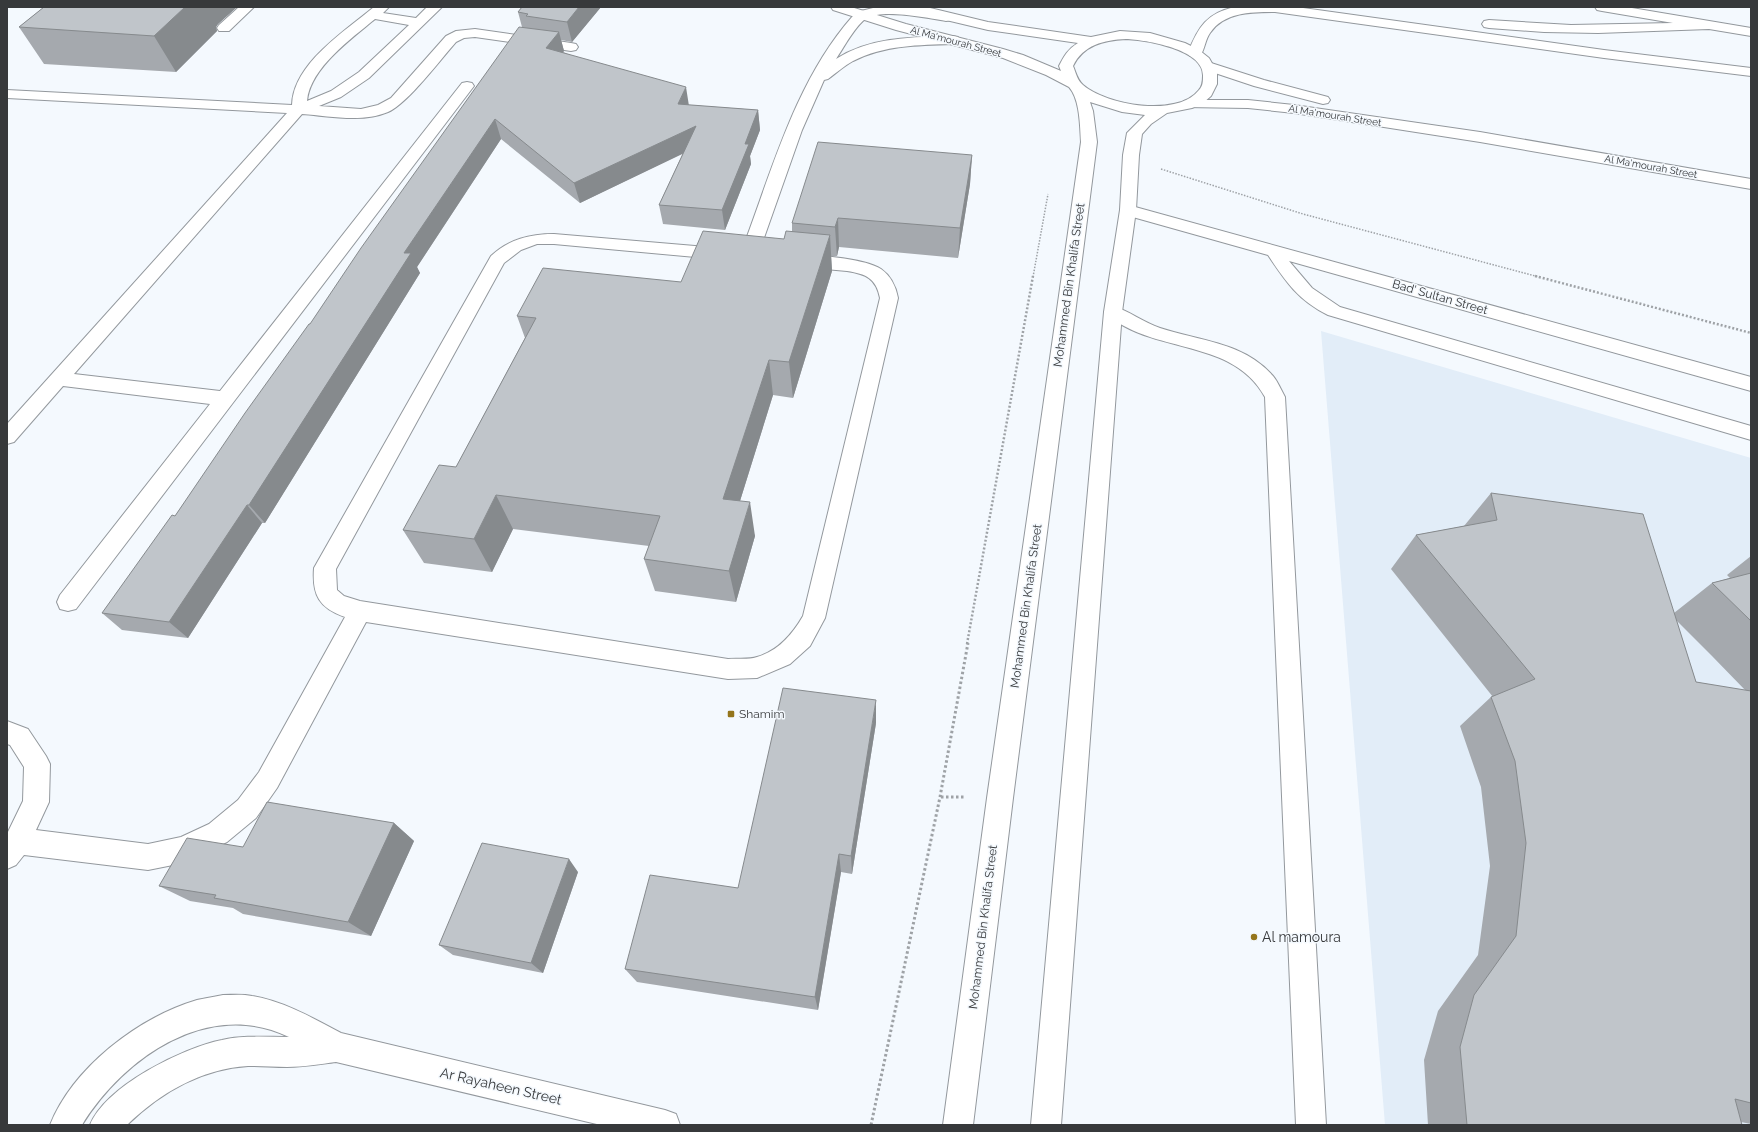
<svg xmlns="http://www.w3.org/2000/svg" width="1758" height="1132" font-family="Raleway,sans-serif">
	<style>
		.built { fill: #e2edf8 }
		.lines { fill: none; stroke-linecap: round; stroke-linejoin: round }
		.minor-casing { stroke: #93989d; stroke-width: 2 }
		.major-casing { stroke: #93989d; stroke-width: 2 }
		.highway-casing { stroke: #93989d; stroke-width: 2 }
		.path-far2 { stroke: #9ea2a6; stroke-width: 1.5; stroke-dasharray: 1.5 1.5; stroke-linecap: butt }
		.path-far1 { stroke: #9ea2a6; stroke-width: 2.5; stroke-dasharray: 2 2; stroke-linecap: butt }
		.path { stroke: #9ea2a6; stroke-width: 3; stroke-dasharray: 2.5 2.5; stroke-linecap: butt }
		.minor { fill: #fff; fill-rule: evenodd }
		.major { fill: #fff; fill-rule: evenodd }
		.highway { fill: #fff; fill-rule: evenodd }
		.wall { fill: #a5a9ae; fill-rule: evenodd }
		.shaded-wall { fill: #868a8d }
		.building { fill: #c0c5ca; stroke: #868a8d }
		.poi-dot { fill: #94751c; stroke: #f4f9fe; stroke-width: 1.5 }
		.labels { text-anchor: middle; stroke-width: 3; stroke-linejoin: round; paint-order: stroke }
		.far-street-label { font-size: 10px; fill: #37393b; stroke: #f4f9fe }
		.street-label { font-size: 12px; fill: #37393b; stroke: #f4f9fe }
		.poi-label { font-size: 12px; fill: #37393b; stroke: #f4f9fe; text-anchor: start }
		.near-poi-label { font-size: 14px; fill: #37393b; stroke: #f4f9fe; text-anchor: start }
		.near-street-label { font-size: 14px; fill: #37393b; stroke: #f4f9fe }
	</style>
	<rect width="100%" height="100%" fill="#f4f9fe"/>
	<path class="built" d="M1321 331 1751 458V1125H1385Z"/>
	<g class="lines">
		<defs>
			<path id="minor" d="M239 7H254L229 31H219L217 28 219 25Z
				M374 7H389L383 13 416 18 427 7H442L369 78 341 97 319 106 361 109 378 105 391 98 446 36 456 31 475 29 571 43 576 44 578 47 576 50 571 51 475 37 464 38 456 42C440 60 408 103 388 112 362 123 329 116 302 114L74 374 220 391 462 83 467 82 472 83 474 86 76 609 68 611 60 609 57 602 60 595 210 404 63 386 14 442 7 444V424L287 113 7 98V90L292 105C293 64 345 31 374 7ZM375 19 409 25 359 72 331 91 307 101C310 68 351 39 375 19Z
				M877 7H903L946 13 951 14 953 17 951 20 946 21C928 18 883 9 867 18 856 24 843 49 836 59 870 37 913 37 953 36L958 37 960 40 958 43 953 44C919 45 884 45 853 61 844 66 836 73 828 79L824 80 802 130 759 252C787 254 859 255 881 269 891 276 896 287 898 298L825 618 810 646 790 664 757 678 728 679 366 622 277 788 256 818 227 842 183 863 148 870 24 855 16 865 7 869V834L23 801 24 767 10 745 7 744V721L28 729 46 756 50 764 49 802 36 830 148 844 181 837 209 824 238 800 259 772 345 617C319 608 312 595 314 568L491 256C509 239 530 234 554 234L742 250C772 171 795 82 852 17L857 12ZM537 244H554L847 271C866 274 876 278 880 298L803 616C792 635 778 651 757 657 748 660 737 658 728 659L360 601 344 596 337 590 336 569 504 263 521 250Z
				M1208 62 1264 80 1328 97 1330 100 1328 103 1323 104 1254 86 1203 69 1201 66 1203 63Z
				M1189 100H1248L1294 105 1480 132 1751 179V189L1480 142 1294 113 1248 108 1184 107 1182 104 1184 101Z
				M1128 205 1751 377V391L1289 261 1312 288 1340 307 1751 426V440L1328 315C1298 300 1286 282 1268 255L1122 214 1120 210 1122 206Z
				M1113 306C1129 311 1143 322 1160 328 1199 341 1244 342 1273 376 1278 382 1281 390 1285 397L1326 1125H1296L1265 397C1236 344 1171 352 1124 326 1117 322 1108 319 1104 312L1107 308Z
				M223 995C233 995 243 994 252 996 283 1001 313 1018 341 1033L665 1110 676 1114 680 1125H601L336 1062C320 1064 304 1067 287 1067 274 1067 261 1066 248 1066 201 1069 160 1093 127 1125H90C106 1086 182 1048 222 1040 244 1035 266 1037 289 1037 209 998 124 1057 82 1125H50C73 1068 137 1018 197 1000 205 998 215 997 223 995Z"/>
			<path id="major" d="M831 7H851L906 24 1003 49 1023 55 1061 71 1059 66C1064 56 1068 49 1078 43L988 30 904 10 902 7H926L988 22 1091 37 1120 31 1150 33 1185 43 1199 50 1209 58 1217 72V84L1211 96 1203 103 1192 108 1167 113 1151 124 1142 134 1139 155 1136 210 1122 312 1061 1125H1031L1104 312 1120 210 1123 155 1127 133 1145 115 1122 112 1090 102 1093 111 1097 142 1013 798 973 1125H943L987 798 1081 142C1080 126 1080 99 1069 87L1046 75 1003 58 896 30 833 10ZM1126 39C1146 40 1204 49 1203 76 1203 81 1203 86 1199 90 1177 118 1106 105 1083 85 1077 80 1076 73 1073 66 1083 45 1104 40 1126 39Z"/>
			<path id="highway" d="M1235 7H1296L1604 50 1751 68V76L1604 58 1275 12C1252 12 1224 12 1210 33 1205 40 1205 49 1200 56H1190L1188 53C1198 27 1207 13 1235 7Z
				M1595 7H1626L1751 28V36L1709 29 1598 33 1544 32 1489 28 1484 27 1482 24 1484 21 1489 20 1571 25 1673 23 1602 11 1597 10Z"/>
		</defs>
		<use href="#minor" class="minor-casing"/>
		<use href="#major" class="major-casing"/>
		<use href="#highway" class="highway-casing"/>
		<path class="path-far2" d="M1161 169 1303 214 1539 277
			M1033 277 1048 194"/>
		<path class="path-far1" d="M1535 276 1751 333
			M967 644 1033 276"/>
		<path class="path" d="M941 797H964
			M871 1125 940 797 968 643"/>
		<use href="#minor" class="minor"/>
		<use href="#major" class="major"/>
		<use href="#highway" class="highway"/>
	</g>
	<path class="wall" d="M44 7H237L218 24 216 27 217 31 176 72 44 64 19 27Z
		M522 7H601L572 42 561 40 564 51 563 52 689 105 758 110 760 130 750 156 751 164 725 230 663 224 659 205 683 153 580 203 501 139 417 267 420 273 265 523H262L188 638 122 630 102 613 175 516 522 27 518 12Z
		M972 155 970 184 958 258 839 247 837 256H831L832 271 793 398 773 395 740 501 755 536 736 602 655 591 644 559 649 546 513 529 492 572 424 563 403 530 456 467 525 338 517 316 681 282 784 239 792 231V223Z
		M1491 493 1674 613 1712 583 1730 578 1727 575 1751 556V1124L1741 1122 1742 1125H1428L1424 1060 1438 1011 1478 955 1490 866 1481 787 1460 726 1491 697H1493L1391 569 1416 535 1464 526ZM1676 620 1712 656 1746 691 1696 682Z
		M876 723 852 874 841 872 818 1010 637 982 625 969 738 888Z
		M394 823 414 841 371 936 243 914 233 908 190 901 159 886 243 847Z
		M578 872 543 973 453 955 439 945Z"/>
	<path class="shaded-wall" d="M185 7H237L218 24 216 27 217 31 176 72 154 36Z
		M579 7H601L572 42 567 22Z
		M559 32 564 51 551 67 546 48Z
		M686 87 689 106 678 104Z
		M758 110 760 130 750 156 751 164 725 230 722 210 745 144Z
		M495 119 501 139 417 267 420 273 265 523 249 505 404 253Z
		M696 126 699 146 580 203 574 183Z
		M972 155 970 184 958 258 960 228Z
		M838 218 839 247 837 256 835 227Z
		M830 235 832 271 793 398 789 362Z
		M769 360 773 395 730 533 723 499Z
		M496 495 513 529 492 572 474 539Z
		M750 502 755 536 736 602 729 571Z
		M247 505 262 523 188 638 169 622Z
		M876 700V723L852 874 851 856Z
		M394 823 414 841 371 936 348 922Z
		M839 854 841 872 818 1010 815 997Z
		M569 859 578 872 543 973 531 963Z"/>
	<path class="building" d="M44 7H185L154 36 19 27Z
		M522 7H579L567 22 526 16 528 14 518 12Z
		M519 27 559 32 546 48 686 87 678 104 758 110 745 144H749L722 210 659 205 696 126 574 183 495 119 404 253H411L249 505H247L169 622 102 613 172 515 175 516 245 413 309 324H310L361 248Z
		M818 142 972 155 960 228 838 218 835 227 792 223Z
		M703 231 784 239 786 231 830 235 789 362 769 360 723 499 750 502 729 571 644 559 660 516 496 495 474 539 403 530 439 465 456 467 536 318 517 316 543 268 681 282Z
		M1491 493 1643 514 1696 682 1751 691V1103L1735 1099 1742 1125H1467L1460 1047 1474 995 1516 936 1526 843 1515 761 1491 697 1535 679 1416 535 1497 520Z
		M1751 573V621L1712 583Z
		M783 688 876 700 851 856 839 854 815 997 625 969 650 875 738 888Z
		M267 802 394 823 348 922 214 898 216 895 159 886 187 838 243 847Z
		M482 843 569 859 531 963 439 945Z"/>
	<g class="poi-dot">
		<rect x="727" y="710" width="8" height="8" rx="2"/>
		<circle cx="1254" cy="937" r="4"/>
	</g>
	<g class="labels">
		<g class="far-street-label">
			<text transform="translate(956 41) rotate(15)" y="4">Al Ma'mourah Street</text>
			<text transform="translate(1335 115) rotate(9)" y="4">Al Ma'mourah Street</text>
			<text transform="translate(1651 166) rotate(10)" y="4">Al Ma'mourah Street</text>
		</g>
		<g class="street-label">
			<text transform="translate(1069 285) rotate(-82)" y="4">Mohammed Bin Khalifa Street</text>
			<text transform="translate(1440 297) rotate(16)" y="4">Bad' Sultan Street</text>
			<text transform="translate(1026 606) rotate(-82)" y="4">Mohammed Bin Khalifa Street</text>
			<text transform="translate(983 927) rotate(-83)" y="4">Mohammed Bin Khalifa Street</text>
		</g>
		<g class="poi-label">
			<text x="739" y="718">Shamim</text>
		</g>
		<g class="near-poi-label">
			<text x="1262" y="942">Al mamoura</text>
		</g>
		<g class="near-street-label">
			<text transform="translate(501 1086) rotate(13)" y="5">Ar Rayaheen Street</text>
		</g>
	</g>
	<rect width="1758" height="1132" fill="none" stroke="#37393b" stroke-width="16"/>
</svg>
